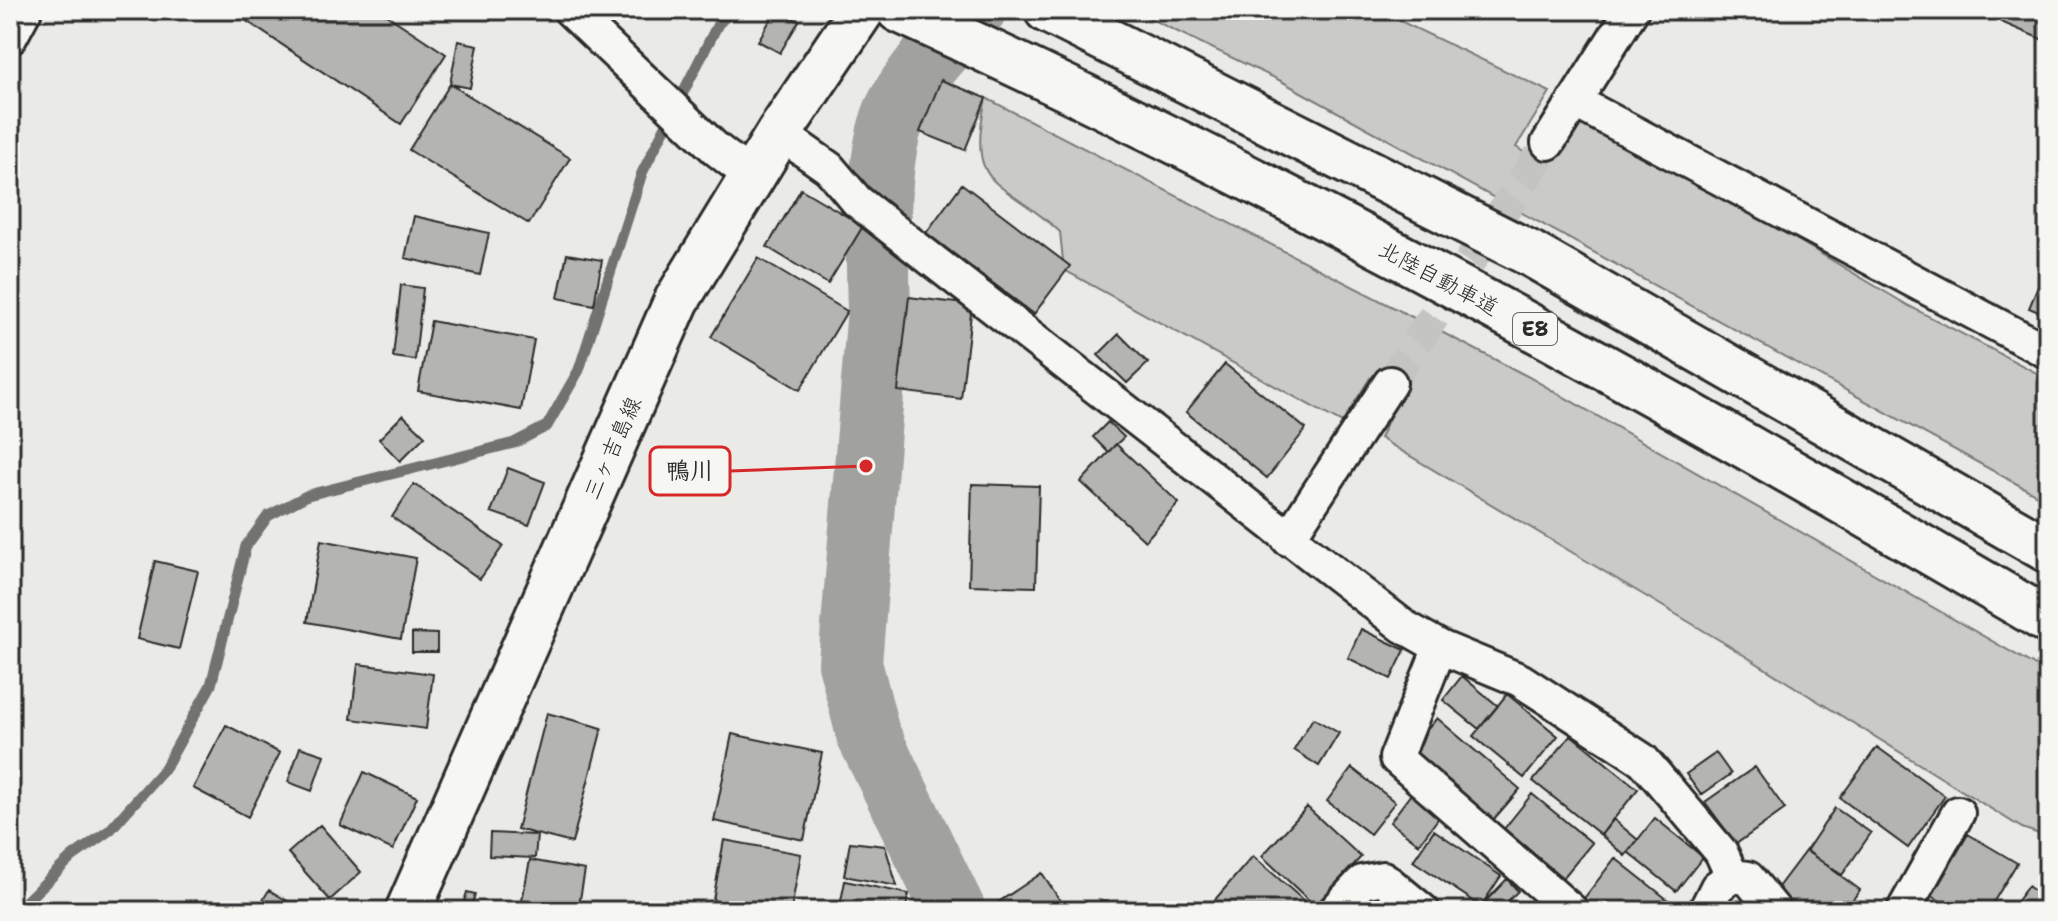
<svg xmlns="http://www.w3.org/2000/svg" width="2058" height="921" font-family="'Shantell Sans','Klee One',sans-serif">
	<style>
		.green { fill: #cacac7; stroke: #7a7a79; stroke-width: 2 }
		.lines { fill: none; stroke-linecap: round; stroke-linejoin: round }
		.stream { stroke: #727270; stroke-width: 11 }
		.river { stroke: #a1a19e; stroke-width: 64 }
		.building { fill: #b4b4b1; stroke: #2b2b2b; stroke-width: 2 }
		.minor-tunnel { stroke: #c4c4c1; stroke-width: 32; stroke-dasharray: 32 16; stroke-linecap: butt }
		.minor-casing { stroke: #2b2b2b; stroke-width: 38 }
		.secondary-casing { stroke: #2b2b2b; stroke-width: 50 }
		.motorway-casing { stroke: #2b2b2b; stroke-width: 50 }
		.minor { stroke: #f6f6f2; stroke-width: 32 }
		.secondary { stroke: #f6f6f2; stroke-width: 44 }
		.motorway { stroke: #f6f6f2; stroke-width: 44 }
		.labels { text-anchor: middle; stroke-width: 7; stroke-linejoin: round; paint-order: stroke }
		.shield { fill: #f6f6f2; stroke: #686867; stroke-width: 2 }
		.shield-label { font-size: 20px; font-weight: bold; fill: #2b2b2b }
		.street-label { font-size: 22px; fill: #2b2b2b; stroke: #f6f6f2 }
		.leader { fill: none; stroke: #d62828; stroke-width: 3 }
		.callout-dot { fill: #d62828; stroke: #f6f6f2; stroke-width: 3 }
		.callout { fill: #f6f6f2; stroke: #d62828; stroke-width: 3 }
		.callout-label { font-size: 24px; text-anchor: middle; font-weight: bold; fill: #2b2b2b }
	</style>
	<rect width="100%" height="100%" fill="#eaeae6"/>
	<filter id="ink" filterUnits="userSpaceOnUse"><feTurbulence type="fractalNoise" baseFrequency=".0125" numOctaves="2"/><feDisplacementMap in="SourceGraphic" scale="16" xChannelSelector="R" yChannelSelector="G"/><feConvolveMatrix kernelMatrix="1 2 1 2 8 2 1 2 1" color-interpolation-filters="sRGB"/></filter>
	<g filter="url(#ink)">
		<path class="green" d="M1132 10H1377L1550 92 1516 147 1546 167 1585 114 1909 306 2048 379V501L1281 81Z
			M986 98 1527 376 2048 673V837L2022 828 1721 641 1380 438 1398 398 1370 378 1342 423 1064 270 1060 232C1001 177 965 193 986 98Z"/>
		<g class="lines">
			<path class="stream" d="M16 911 72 857 110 830 165 768 211 685 246 546 268 516 308 495 514 443 547 426 579 370 642 173 718 24 732 10"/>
			<path class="river" d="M954 911 868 734 850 663 879 309C877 260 876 157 895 113 912 75 948 42 974 10"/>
		</g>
		<path class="building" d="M230 10H379L446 54 401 124Z
			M776 10 799 21 780 53 758 41Z
			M2006 10H2048V42L2001 22Z
			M458 41 478 45 470 88 450 84Z
			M941 80 986 98 965 150 920 132Z
			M450 84 570 158 529 224 409 150Z
			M962 184 1070 266 1034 314 926 233Z
			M801 189 863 226 828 284 767 247Z
			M414 216 489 233 480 275 405 258Z
			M567 254 602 260 594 305 558 298Z
			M758 258 847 311 800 390 711 337Z
			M2048 263V316L2029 308Z
			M401 285 423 288 415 360 393 357Z
			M909 297 972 305 961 399 898 391Z
			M431 321 534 340 521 410 418 391Z
			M1119 334 1148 363 1127 383 1098 355Z
			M1225 364 1306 429 1267 478 1186 412Z
			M403 415 425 436 400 461 379 439Z
			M1108 422 1124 437 1108 452 1093 437Z
			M1116 444 1179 503 1145 541 1081 482Z
			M508 468 545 482 529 525 491 512Z
			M414 484 503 546 480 579 392 517Z
			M972 484 1039 486 1036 587 969 585Z
			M321 540 416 558 401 639 307 622Z
			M155 561 198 571 179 649 137 639Z
			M1361 629 1405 650 1391 679 1348 658Z
			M412 633 437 634V652H412Z
			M358 664 433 674 426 729 351 719Z
			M1462 676 1498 706 1479 729 1443 700Z
			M1507 694 1558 736 1524 778 1473 736Z
			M547 713 602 728 572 843 517 829Z
			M1313 718 1339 733 1319 766 1294 750Z
			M1437 718 1520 789 1493 820 1410 750Z
			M226 725 280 753 248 817 193 788Z
			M732 734 822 753 804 840 714 821Z
			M1571 735 1638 789 1601 835 1533 781Z
			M300 747 324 755 312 791 288 782Z
			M1877 747 1945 796 1908 848 1840 798Z
			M1716 753 1731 774 1701 795 1686 774Z
			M1755 767 1785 809 1736 844 1705 802Z
			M1352 768 1395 802 1370 834 1327 801Z
			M364 772 417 797 393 850 340 825Z
			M1411 794 1440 816 1419 844 1390 822Z
			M1532 794 1592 843 1563 878 1504 829Z
			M1307 807 1361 857 1315 906 1262 856Z
			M1835 808 1871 833 1842 875 1806 851Z
			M1655 818 1703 857 1676 891 1628 852Z
			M1613 819 1638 840 1625 856 1601 835Z
			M320 825 361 872 330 900 288 853Z
			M1434 830 1501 876 1481 906 1413 861Z
			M490 833 537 835 535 858 489 856Z
			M1968 834 2017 863 1988 911H1957L1932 896Z
			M724 840 801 854 791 911H711Z
			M850 842 885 846 897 886 844 876Z
			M1806 850 1860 890 1844 911H1794L1772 895Z
			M1253 856 1311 907 1307 911H1205Z
			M1615 858 1682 911H1594L1582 901Z
			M530 860 585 870 578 911H520Z
			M1042 873 1067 911H985Z
			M1507 879 1518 891 1498 911H1490L1483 904Z
			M845 881 909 894 905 911H839Z
			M2028 886 2048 901V911L2010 910Z
			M269 890 304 911H256Z
			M467 892 475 894 470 911H461Z
			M1377 899 1389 911H1365Z"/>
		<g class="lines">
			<path class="minor-tunnel" d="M1390 383 1548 143"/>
			<defs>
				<path id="minor" d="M570 10 716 149 752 177
					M10 38 25 10
					M1574 101 2048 352
					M779 133 829 168 857 201 914 246 1403 626 1440 647 1520 680 1643 760 1721 852 1732 876
					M1548 143 1632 10
					M1288 539 1390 383
					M1440 647 1396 758 1572 911
					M1335 911 1362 882 1383 878 1423 911
					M1705 911 1717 887 1732 876 1748 878 1775 911
					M1903 911 1958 813"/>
				<path id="secondary" d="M408 911 677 300 779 133 862 10"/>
				<path id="motorway" d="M899 10C1294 189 1674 401 2048 621
					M1047 10 1531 254 2048 550"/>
			</defs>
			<use href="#minor" class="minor-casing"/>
			<use href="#secondary" class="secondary-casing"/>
			<use href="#motorway" class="motorway-casing"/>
			<use href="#minor" class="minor"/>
			<use href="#secondary" class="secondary"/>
			<use href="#motorway" class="motorway"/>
		</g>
	</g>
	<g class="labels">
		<rect class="shield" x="1513" y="313" width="44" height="32" rx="6"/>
		<g class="shield-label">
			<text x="1535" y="336">E8</text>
		</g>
		<g class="street-label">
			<text transform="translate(1439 278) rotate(28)" y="8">北陸自動車道</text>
			<text transform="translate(612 448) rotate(-66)" y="8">三ヶ吉島線</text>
		</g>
	</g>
	<path class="leader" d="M866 466L730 471"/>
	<circle class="callout-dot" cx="866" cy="466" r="8"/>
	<rect class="callout" x="650" y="447" width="80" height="48" rx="8"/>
	<g class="callout-label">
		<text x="690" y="479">鴨川</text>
	</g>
	<rect width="2058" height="921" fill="none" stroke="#f6f6f2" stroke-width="40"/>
	<rect x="20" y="20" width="2018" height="881" fill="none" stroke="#2b2b2b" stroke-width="3" filter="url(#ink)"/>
</svg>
